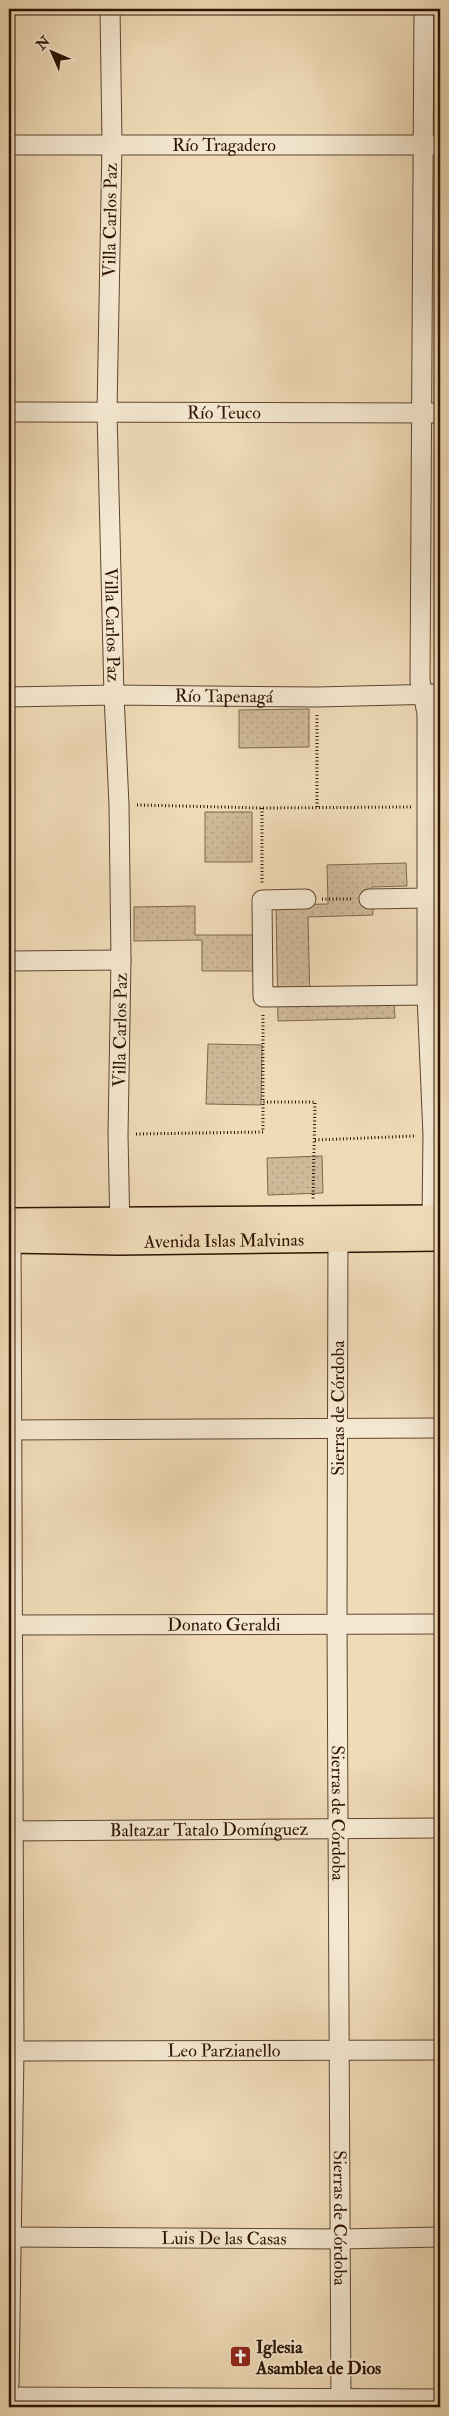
<svg xmlns="http://www.w3.org/2000/svg" width="449" height="2416" font-family="'IM FELL Double Pica',serif">
	<style>
		.park { fill: url(#park-dots); stroke: #7e664e }
		.lines { fill: none; stroke-linecap: round; stroke-linejoin: round }
		.minor-casing { stroke: #5e4530; stroke-width: 21 }
		.major-casing { stroke: #2d1302; stroke-width: 28 }
		.path { stroke: #2d1302; stroke-width: 3; stroke-dasharray: 1 2.5; stroke-linecap: butt }
		.minor { stroke: #f5e8d1; stroke-width: 19 }
		.major { stroke: #f0dbb8; stroke-width: 25 }
		.labels { text-anchor: middle; stroke-width: 4; stroke-linejoin: round; paint-order: stroke }
		.street-label { font-size: 18px; fill: #2d1302; stroke: #f5e8d1 }
		.poi-label { font-size: 18px; font-weight: bold; fill: #2d1302; stroke: #f5e8d1; text-anchor: start }
	</style>
	<defs>
		<pattern id="park-dots" width="8" height="8" patternUnits="userSpaceOnUse" patternTransform="scale(1.25)"><rect width="8" height="8" fill="#cfb999"/><path d="M2 2h.1M6 6h.1" fill="none" stroke="#b29e82" stroke-width="1.8" stroke-linecap="round"/></pattern>
	</defs>
	<rect width="100%" height="100%" fill="#f0dbb8"/>
	<filter id="stains"><feTurbulence type="fractalNoise" baseFrequency=".004" numOctaves="4"/><feColorMatrix values="0 0 0 0 .2 0 0 0 0 .09 0 0 0 0 .02 0 0 0 .5 -.17"/></filter>
	<radialGradient id="worn" r=".72"><stop offset=".6" stop-color="#630" stop-opacity="0"/><stop offset="1" stop-color="#630" stop-opacity=".3"/></radialGradient>
	<path class="park" d="M309 709V747L239 748V710Z
		M205 812H252V862H205Z
		M406 863 407 886 372 887 373 915 308 917 310 1003 394 1002 395 1018 278 1021 276 905 328 904 327 865Z
		M440 885V1034H437L435 886Z
		M195 906V935H254V971H202V940L134 941V907Z
		M208 1044 262 1045 261 1105 206 1104Z
		M322 1156 323 1193 268 1195 267 1158Z"/>
	<g class="lines">
		<defs>
			<g id="minor">
				<path id="s1" d="M110 9 112 143 107 412 114 695 119 805 121 960 118 1135 120 1232"/>
				<path d="M424 9 420 681 427 713V995L433 1135 432 1218"/>
				<path id="s2" d="M9 145H440"/>
				<path id="s3" d="M9 412 440 413"/>
				<path id="s4" d="M9 697 114 695 317 697 440 694"/>
				<path d="M306 899 262 900 263 997 427 995"/>
				<path d="M369 899 427 898"/>
				<path d="M9 961 121 960"/>
				<path id="s5" d="M338 1228 337 1623 341 2407"/>
				<path d="M12 1430 440 1428"/>
				<path id="s6" d="M9 1625 440 1624"/>
				<path id="s7" d="M9 1831 440 1828"/>
				<path id="s8" d="M9 2051 440 2050"/>
				<path id="s9" d="M9 2237 341 2239 440 2237"/>
				<path d="M9 2384 14 2052 11 1228"/>
				<path d="M9 2397 440 2399"/>
			</g>
			<g id="major">
				<path d="M9 1221 440 1218"/>
				<path id="s10" d="M9 1240 119 1242 440 1238"/>
			</g>
		</defs>
		<use href="#minor" class="minor-casing"/>
		<use href="#major" class="major-casing"/>
		<path class="path" d="M317 715V808
			M137 805 262 808 411 807
			M262 808V883
			M322 899H353
			M263 1015V1102H315L313 1199
			M136 1134 263 1132V1102
			M315 1140 415 1136"/>
		<use href="#minor" class="minor"/>
		<use href="#major" class="major"/>
	</g>
	<defs>
		<symbol id="church-square" viewBox="-11 -11 22 22"><rect x="-9" y="-9" width="18" height="18" rx="4" fill="#8f2418" stroke="#f5e8d1"/><path d="M-1.2-6h2.4v3.5h3.3v2.4h-3.3V6h-2.4V-.1h-3.3v-2.4h3.3Z" fill="#fff"/></symbol>
	</defs>
	<g fill-rule="evenodd">
		<use href="#church-square" x="228" y="2344" width="25" height="25"/>
	</g>
	<g class="labels">
		<g class="street-label">
			<text dy="6" stroke="none"><textPath href="#s2" startOffset="215">Río Tragadero</textPath></text>
			<text transform="translate(110 220) rotate(-89)" y="6">Villa Carlos Paz</text>
			<text dy="6" stroke="none"><textPath href="#s3" startOffset="215">Río Teuco</textPath></text>
			<text dy="6" stroke="none"><textPath href="#s1" startOffset="616">Villa Carlos Paz</textPath></text>
			<text dy="6" stroke="none"><textPath href="#s4" startOffset="215">Río Tapenagá</textPath></text>
			<text transform="translate(120 1030) rotate(-89)" y="6">Villa Carlos Paz</text>
			<text dy="6" stroke="none"><textPath href="#s10" startOffset="215">Avenida Islas Malvinas</textPath></text>
			<text transform="translate(338 1408) rotate(-90)" y="6">Sierras de Córdoba</text>
			<text dy="6" stroke="none"><textPath href="#s6" startOffset="215">Donato Geraldi</textPath></text>
			<text dy="6" stroke="none"><textPath href="#s5" startOffset="585">Sierras de Córdoba</textPath></text>
			<text dy="6" stroke="none"><textPath href="#s7" startOffset="200">Baltazar Tatalo Domínguez</textPath></text>
			<text dy="6" stroke="none"><textPath href="#s8" startOffset="215">Leo Parzianello</textPath></text>
			<text dy="6" stroke="none"><textPath href="#s5" startOffset="990">Sierras de Córdoba</textPath></text>
			<text dy="6" stroke="none"><textPath href="#s9" startOffset="215">Luis De las Casas</textPath></text>
		</g>
		<g class="poi-label">
			<text x="256" y="2353">Iglesia<tspan x="256" dy="21">Asamblea de Dios</tspan></text>
		</g>
	</g>
	<rect width="449" height="2416" fill="none" stroke="#f0dbb8" stroke-width="30"/>
	<rect x="10" y="10" width="429" height="2396" fill="none" stroke="#2d1302" stroke-width="2.5"/>
	<rect x="15" y="15" width="419" height="2386" fill="none" stroke="#2d1302"/>
	<g transform="translate(52 52) rotate(315)" stroke="#f5e8d1" stroke-width="4" paint-order="stroke">
	<path d="M0-4L9 19L0 12L-9 19Z" fill="#2d1302"/>
	<text y="-8" font-size="14" font-weight="bold" text-anchor="middle" fill="#2d1302">N</text>
	</g>
	<rect width="100%" height="100%" filter="url(#stains)"/>
	<rect width="100%" height="100%" fill="url(#worn)"/>
</svg>
